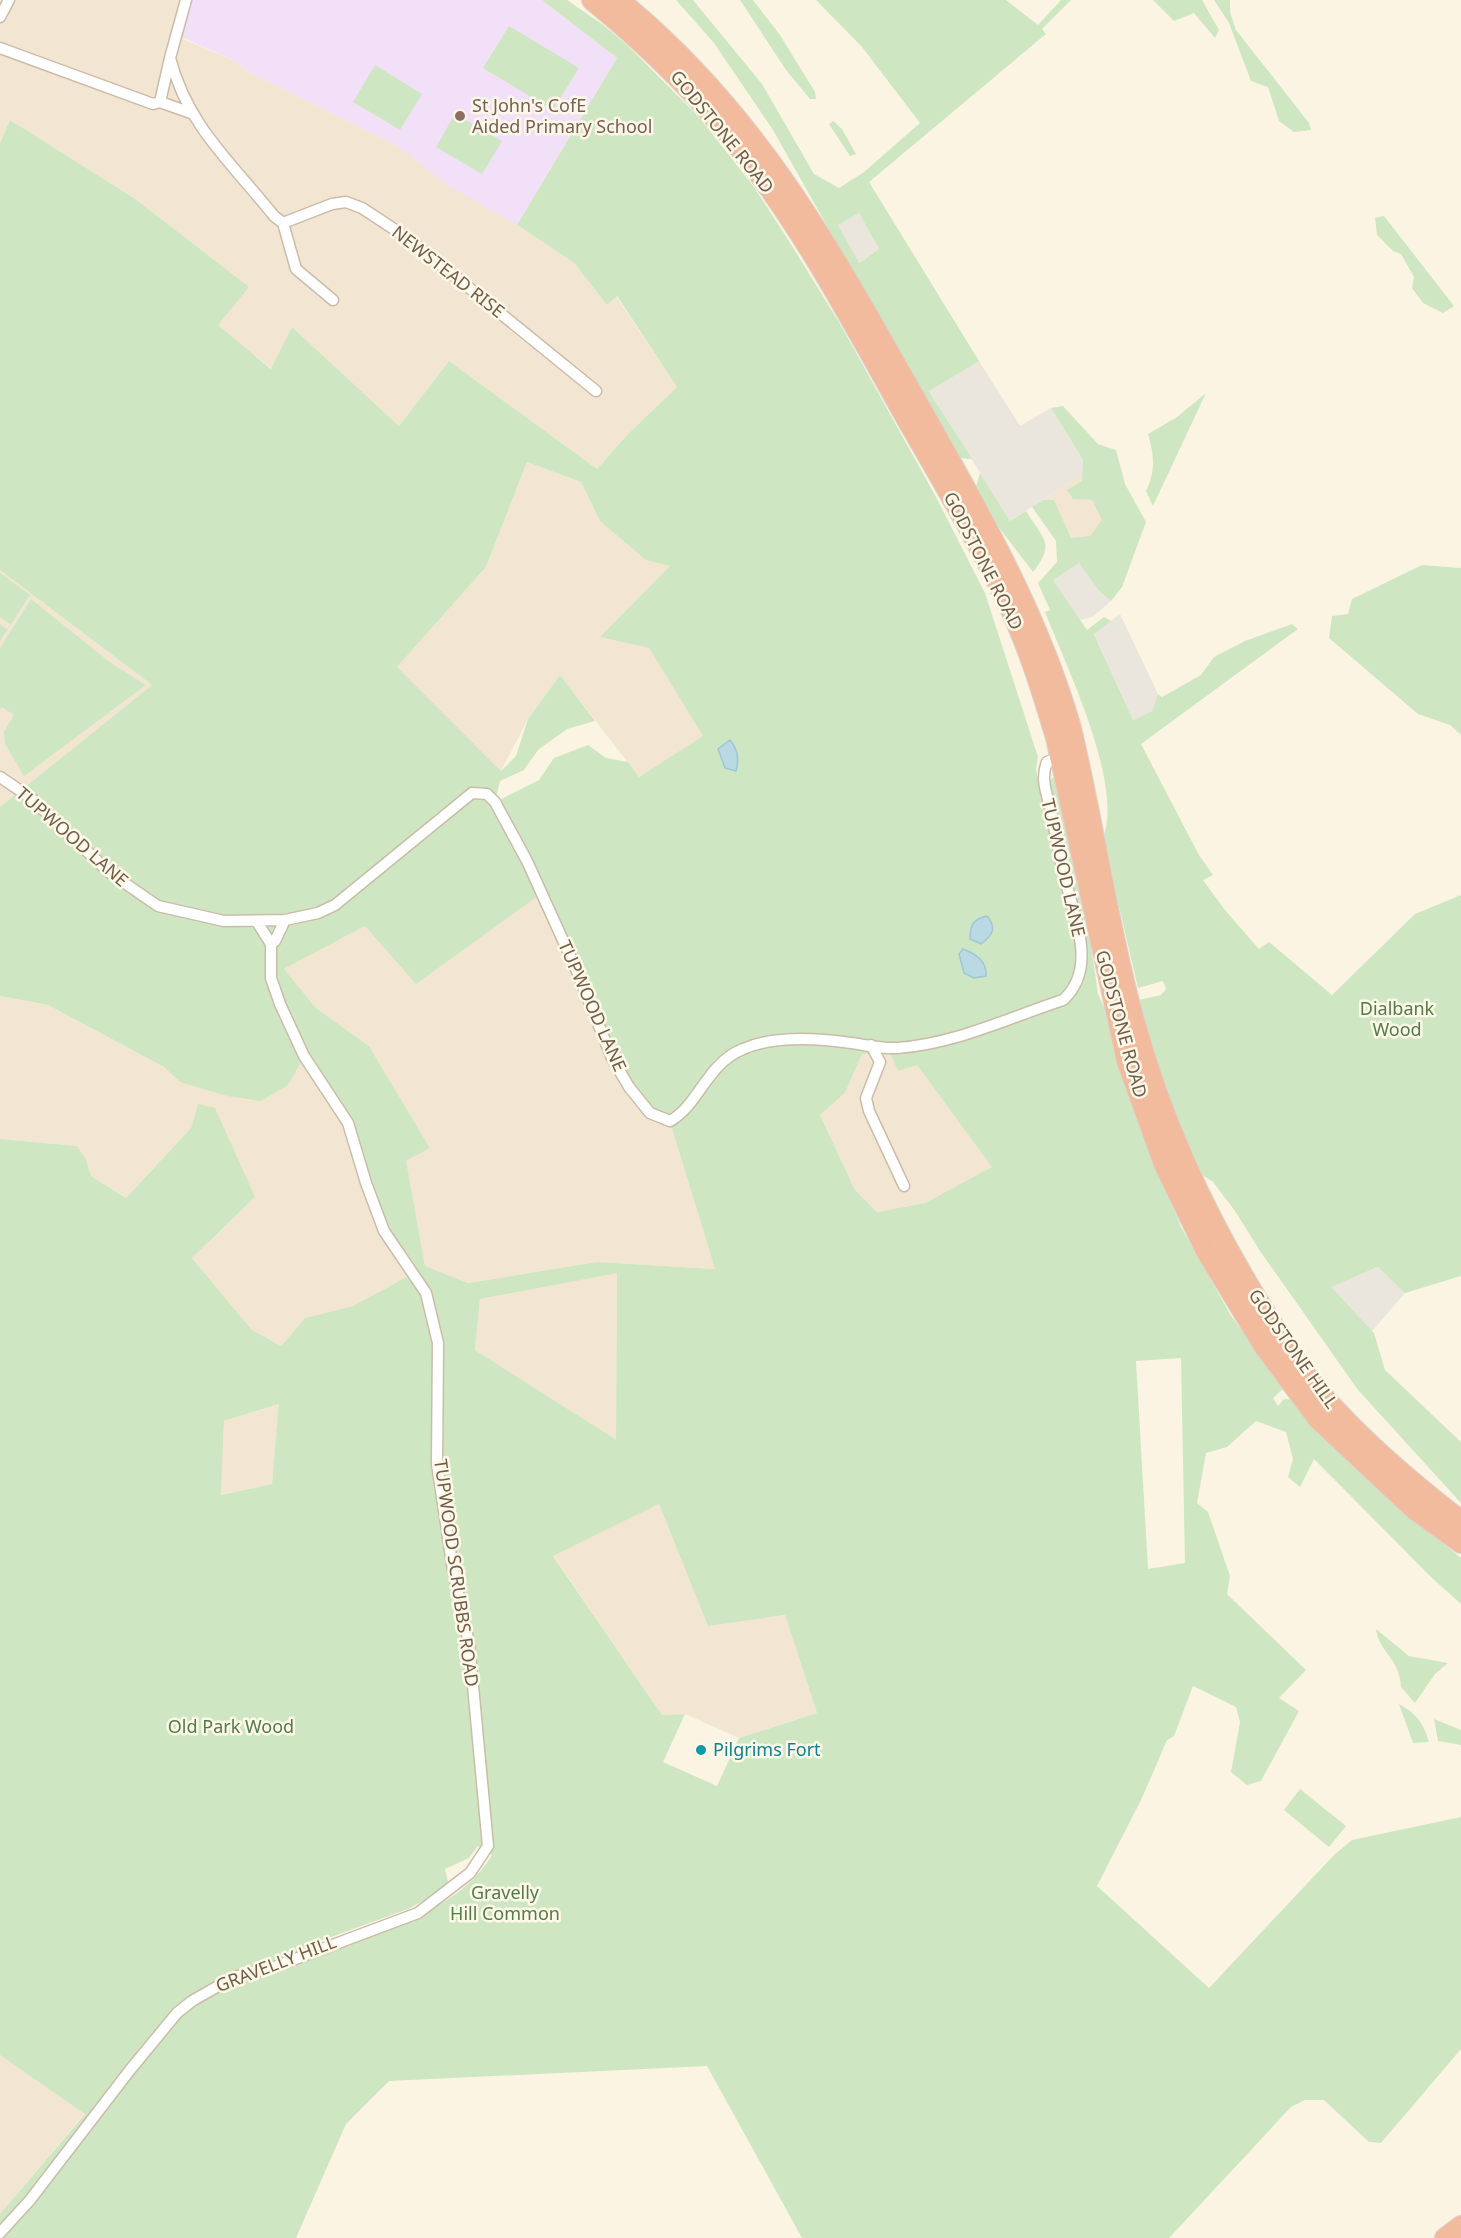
<svg xmlns="http://www.w3.org/2000/svg" width="1461" height="2238" font-family="'Noto Sans',sans-serif">
	<style>
		.residential { fill: #f2e6d2 }
		.industrial { fill: #eae5dd }
		.education { fill: #f1e0f7 }
		.green { fill: #cee7c2; fill-rule: evenodd }
		.water { fill: #b9d9e3; stroke: #9fc7d4; stroke-width: 1.5 }
		.lines { fill: none; stroke-linecap: round; stroke-linejoin: round }
		.street-casing { stroke: #cbbcaa; stroke-width: 13 }
		.highway-casing { stroke: #dad5d0; stroke-width: 22 }
		.street { stroke: #fff; stroke-width: 10 }
		.highway { stroke: #f2bb9d; stroke-width: 20 }
		.education-dot { fill: #8d6e63; stroke: #fef8e9; stroke-width: 2 }
		.culture-dot { fill: #0f9aa8; stroke: #fef8e9; stroke-width: 2 }
		.labels { text-anchor: middle; stroke-width: 5; stroke-linejoin: round; paint-order: stroke }
		.education-label { font-size: 18px; fill: #785e54; stroke: #fef8e9; text-anchor: start }
		.street-label { font-size: 18px; fill: #715c4a; stroke: #fef8e9 }
		.park-label { font-size: 18px; fill: #517c46; stroke: #fef8e9 }
		.culture-label { font-size: 18px; fill: #0d838f; stroke: #fef8e9; text-anchor: start }
	</style>
	<rect width="100%" height="100%" fill="#fbf4e3"/>
	<path class="residential" d="M0 0H191L181 38 233 60 247 71 398 146 574 263 607 305 616 296 677 387 627 435 597 469 449 361 399 426 293 328 272 369 217 325 248 287 134 198 10 120 0 143Z
		M527 462 581 482 600 521 670 566 649 648 704 736 639 777 560 675 528 719 501 771 396 668 486 567Z
		M1089 470 1125 529 1076 560 1043 500Z
		M0 570 152 685 0 807Z
		M542 893 670 1121 715 1269 597 1262 468 1283 425 1266 405 1160 430 1148 369 1046 316 1008 284 969 365 926Z
		M0 996 48 1005 164 1067 180 1082 304 1056 348 1123 412 1274 353 1306 305 1318 281 1346 252 1330 192 1258 255 1197 198 1104 191 1128 126 1198 91 1176 86 1159 77 1146 0 1139Z
		M862 1054 891 1055 917 1065 993 1167 925 1203 877 1212 855 1190 820 1115 845 1093Z
		M617 1272 616 1440 475 1350 480 1299Z
		M280 1404 272 1484 221 1495 224 1421Z
		M659 1504 708 1625 785 1615 817 1713 739 1738 685 1714 662 1715 553 1555Z
		M0 2055 85 2113 0 2214Z"/>
	<path class="industrial" d="M859 213 879 249 858 263 838 225Z
		M979 361 1020 426 1051 408 1089 470 1010 521 929 390Z
		M1079 563 1099 591 1111 601 1092 617 1080 620 1053 580Z
		M1120 614 1158 694 1152 711 1133 720 1094 633Z
		M1379 1267 1405 1293 1372 1331 1330 1287Z"/>
	<path class="education" d="M190 0H542L617 58 517 225 446 184 398 146 247 71 233 60 181 37Z"/>
	<path class="green" d="M542 0H567L602 24 627 45 699 117 754 187 787 238 839 322 936 497 985 593 1038 757 1036 769 1056 868 1079 958 1072 987 1059 1006C1085 990 1085 985 1086 955L1050 788 1049 781 1055 776 1080 869 1098 994 1115 1031 1159 1172 1181 1227 1230 1314 1284 1388 1273 1398 1278 1406 1284 1399 1298 1400 1417 1522 1461 1558V1604L1431 1577 1314 1459 1300 1487 1288 1477 1293 1459 1286 1432 1256 1421 1227 1447 1206 1453 1197 1503 1208 1512 1230 1576 1227 1594 1306 1670 1279 1698 1299 1711 1261 1781 1247 1785 1231 1772 1240 1722 1236 1707 1193 1686 1174 1736 1167 1740 1142 1798 1097 1886 1209 1988 1334 1855 1352 1840 1461 1817V2049L1381 2143 1369 2142 1324 2100H1305L1291 2107 1169 2238H802L707 2066 389 2081 346 2124 296 2238H0V2214L85 2114 0 2055V1139L77 1146 86 1159 91 1176 126 1198 191 1128 198 1104 215 1108 255 1197 192 1258 252 1330 281 1346 305 1318 353 1306 412 1274 384 1231 348 1123 304 1057 288 1085 261 1101 227 1096 180 1082 164 1067 48 1005 0 996V807L152 685 0 570V143L10 120 134 198 249 287 218 325 271 369 292 327 399 426 449 361 597 469 627 435 677 387 617 296 607 305 574 263 517 225 617 58ZM527 462 581 482 600 521 646 560 670 566 600 637 649 648 703 736 639 777 628 762 606 758 588 745 554 758 539 780 495 802 500 781 524 770 538 750 567 729 595 721 560 675 528 719 516 756 501 771 397 667 486 567ZM542 893 612 1058 650 1113 670 1122 715 1269 597 1262 468 1283 425 1266 406 1161 430 1148 369 1046 316 1008 284 969 365 926 416 984ZM862 1054 891 1055 898 1071 917 1065 992 1167 925 1203 877 1212 855 1190 820 1115 845 1093ZM617 1273 616 1439H615L475 1350 480 1299ZM1181 1358 1185 1563 1148 1569 1136 1361ZM279 1404 272 1484 221 1495 224 1421ZM659 1504 708 1626 785 1615 817 1713 739 1738 717 1786 663 1762 685 1714 662 1715 553 1556ZM478 1846 492 1855C459 1909 398 1923 343 1944 333 1948 323 1955 313 1959L306 1946 408 1909 432 1896 450 1890 445 1869 469 1858Z
		M676 0H693L762 84 814 174 839 188 864 172 920 123 862 47 816 0H1006L1038 25 1061 0H1071L1042 29 1046 34 869 182 979 361 929 391 972 459 958 458 773 130 714 43ZM859 213 879 249 859 263 838 225Z
		M740 0H753L780 35 815 92 816 99H810L786 70Z
		M1153 0H1202L1219 30 1215 38 1194 13 1174 21Z
		M1214 0H1230V12L1236 30 1309 123 1311 130 1294 132 1279 121 1268 87 1251 81 1229 23Z
		M509 26 579 68 553 110 483 68Z
		M375 65 422 94 400 130 353 102Z
		M455 114 502 141 482 174 436 147Z
		M833 121 842 129 856 154 850 156 829 124Z
		M1384 216 1454 306 1443 313 1423 303 1412 288 1414 277 1401 254 1393 251 1377 235 1375 218Z
		M1206 393 1153 506 1146 491C1156 470 1154 455 1148 434L1177 417Z
		M1063 406 1098 444 1116 450 1125 484 1146 522 1122 587 1111 601 1099 591 1079 563 1053 580 1087 630 1104 617 1111 621 1094 634 1133 720 1152 711 1158 694 1162 697 1201 675 1214 657 1245 641 1292 624 1298 629 1141 744 1199 855 1213 875 1203 880 1225 910 1259 949 1269 942 1332 995 1415 914 1461 895V1276L1405 1293 1378 1267 1331 1287 1374 1333 1385 1370 1461 1442V1503L1358 1390 1260 1251 1235 1211 1213 1182 1195 1170 1134 1001 1161 995 1166 989 1163 981 1138 988 1103 838C1124 784 1066 666 1045 612L1050 610 1038 583 1057 562 1056 541 1032 507 1043 500H1054L1071 538 1090 536 1102 520 1092 500 1073 499 1067 490 1082 481 1083 460 1051 408Z
		M980 473 1010 521 1026 511C1043 539 1056 543 1033 572L997 525 975 490Z
		M1422 565 1461 568V735L1450 725 1418 714 1329 638 1332 616 1348 614 1352 599Z
		M0 573 30 595 0 641V624L7 629 10 624 0 617Z
		M31 599 111 663 146 685 24 776 5 744 4 732 14 715 2 707 0 709V648Z
		M1376 1629 1409 1656 1448 1663 1435 1674 1415 1703 1401 1687C1400 1659 1379 1652 1376 1629Z
		M1399 1704C1417 1714 1423 1722 1429 1742L1413 1743Z
		M1434 1719 1461 1730V1745L1438 1741Z
		M1300 1789 1346 1826 1329 1847 1284 1810Z"/>
	<path class="water" d="M730 740C738 750 739 759 736 771L725 768 718 749Z
		M987 916C997 928 993 935 981 944L970 939C970 925 973 919 987 916Z
		M963 949C976 954 987 961 986 976L974 978 964 973 959 954Z"/>
	<g class="lines">
		<defs>
			<path id="street" d="M0 17 9 0
				M0 48 153 104 160 102 191 113
				M170 58 186 0
				M160 102 170 58C188 127 232 163 274 216L283 223 296 269 333 300
				M283 223 332 204 346 202 362 208 409 239 596 391
				M0 777 31 798 110 873 158 906 224 921 285 920
				M257 922 271 944
				M271 944 275 941 285 920 318 913 335 905 472 793 487 794 495 802 527 861 576 969 612 1058 629 1087 650 1113 670 1121C700 1104 706 1064 743 1049 775 1035 817 1038 851 1043 866 1045 882 1049 897 1048 955 1044 1008 1018 1063 1000 1099 968 1073 914 1064 875 1059 854 1055 832 1051 811 1047 794 1040 779 1047 762L1060 757
				M871 1045 880 1062 866 1098 869 1111 904 1186
				M0 2233 30 2200 130 2070 177 2013 192 2001 234 1977 274 1967 418 1913 470 1873 488 1846 469 1643 453 1570 437 1464 438 1343 426 1293 384 1231 366 1183 348 1123 304 1056 280 1004 271 978V944"/>
			<path id="highway" d="M592 0C648 46 700 96 744 154 807 235 855 327 905 416 941 479 978 541 1009 606 1029 649 1043 694 1056 738L1127 1061 1164 1164 1206 1251 1264 1346 1318 1419 1414 1509 1461 1543
				M619 0C759 114 834 255 921 409 979 512 1038 613 1071 728 1093 820 1106 914 1130 1005 1159 1116 1203 1212 1263 1309 1284 1343 1307 1381 1335 1409 1373 1450 1417 1487 1461 1521
				M1445 2238 1461 2226"/>
		</defs>
		<use href="#street" class="street-casing"/>
		<use href="#highway" class="highway-casing"/>
		<use href="#street" class="street"/>
		<use href="#highway" class="highway"/>
	</g>
	<circle class="education-dot" cx="460" cy="116" r="6"/>
	<circle class="culture-dot" cx="701" cy="1750" r="6"/>
	<g class="labels">
		<g class="education-label">
			<text x="472" y="112">St John's CofE<tspan x="472" dy="21">Aided Primary School</tspan></text>
		</g>
		<g class="street-label">
			<text transform="translate(722 132) rotate(51)" y="6">GODSTONE ROAD</text>
			<text transform="translate(448 272) rotate(38)" y="6">NEWSTEAD RISE</text>
			<text transform="translate(983 561) rotate(63)" y="6">GODSTONE ROAD</text>
			<text transform="translate(72 837) rotate(41)" y="6">TUPWOOD LANE</text>
			<text transform="translate(1063 868) rotate(77)" y="6">TUPWOOD LANE</text>
			<text transform="translate(592 1006) rotate(66)" y="6">TUPWOOD LANE</text>
			<text transform="translate(1121 1024) rotate(75)" y="6">GODSTONE ROAD</text>
			<text transform="translate(1293 1349) rotate(55)" y="6">GODSTONE HILL</text>
			<text transform="translate(456 1573) rotate(82)" y="6">TUPWOOD SCRUBBS ROAD</text>
			<text transform="translate(276 1964) rotate(-21)" y="6">GRAVELLY HILL</text>
		</g>
		<g class="park-label">
			<text x="1397" y="1015">Dialbank<tspan x="1397" dy="21">Wood</tspan></text>
			<text x="231" y="1733">Old Park Wood</text>
			<text x="505" y="1899">Gravelly<tspan x="505" dy="21">Hill Common</tspan></text>
		</g>
		<g class="culture-label">
			<text x="713" y="1756">Pilgrims Fort</text>
		</g>
	</g>
</svg>
